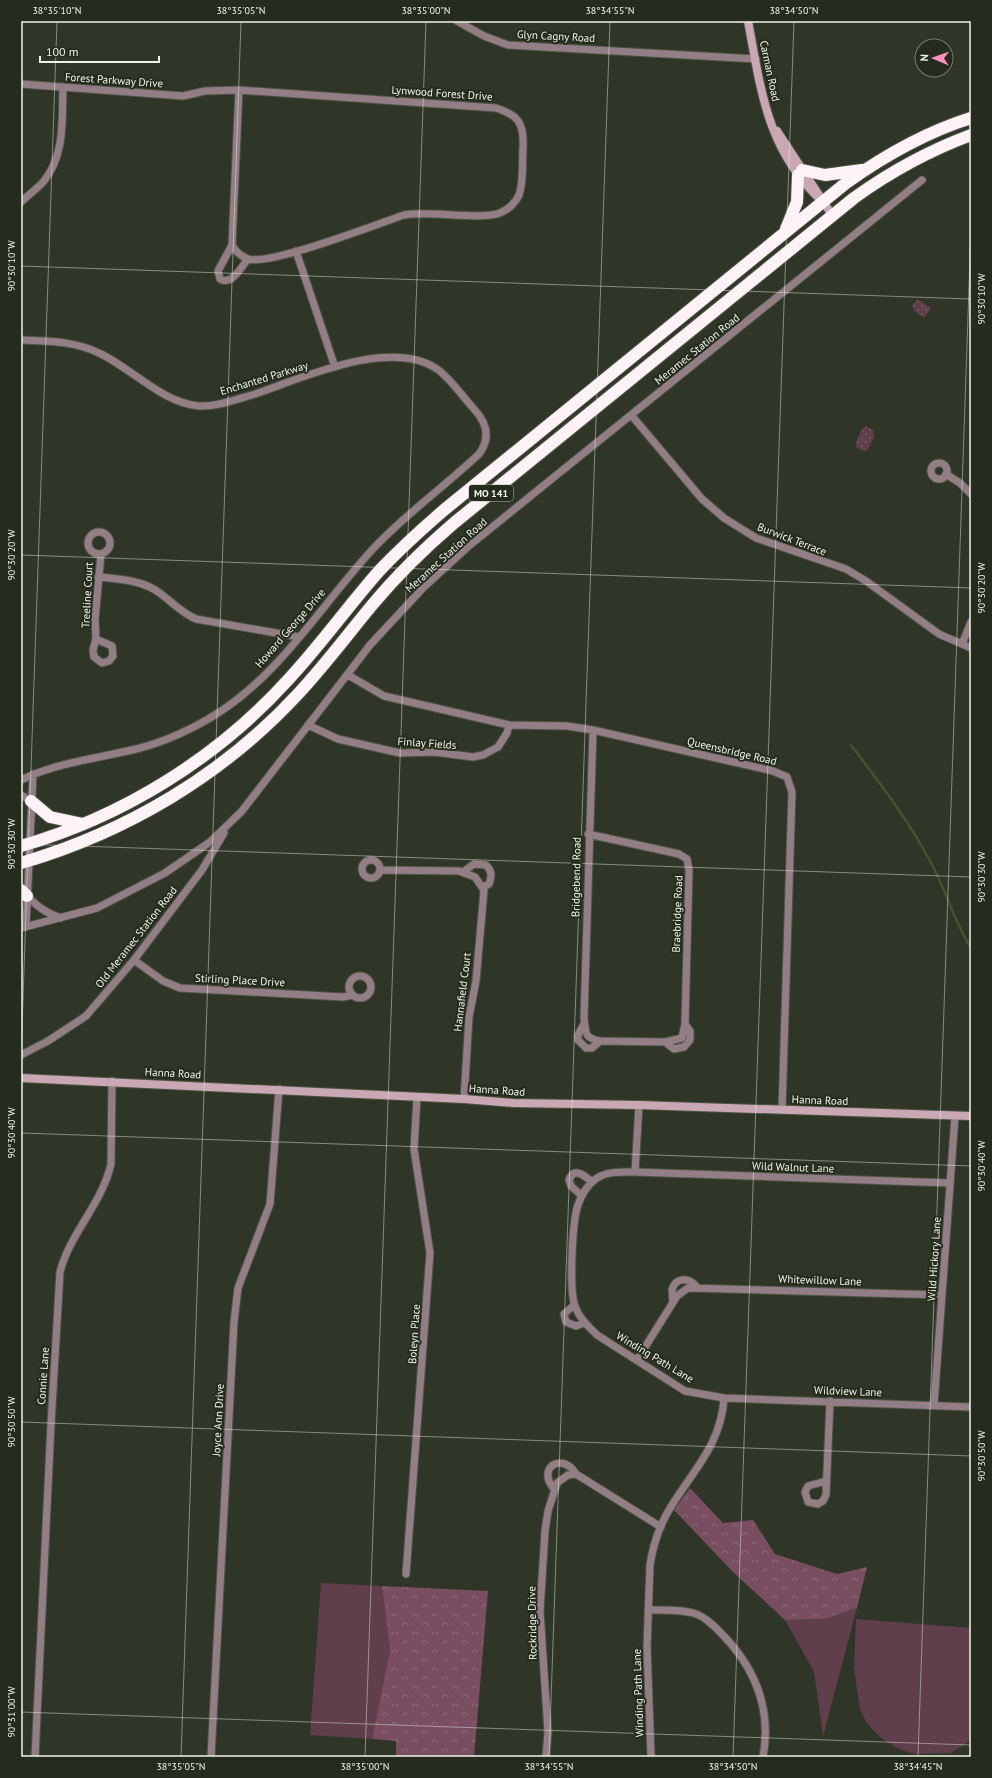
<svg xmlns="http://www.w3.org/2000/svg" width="992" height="1778" font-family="'PT Sans',sans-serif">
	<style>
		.green { fill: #603e4c }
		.forest { fill: url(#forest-crowns) }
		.park { fill: url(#park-dots) }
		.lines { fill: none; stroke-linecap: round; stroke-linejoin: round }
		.stream { stroke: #43542f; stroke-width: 2.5 }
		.street-casing { stroke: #4e5446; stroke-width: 9 }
		.secondary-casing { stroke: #4e5446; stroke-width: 10 }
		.highway-casing { stroke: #4e5446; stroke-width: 14 }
		.street { stroke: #937e86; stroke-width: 7 }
		.secondary { stroke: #c9a8b4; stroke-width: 8 }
		.highway { stroke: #fdf2f6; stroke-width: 12 }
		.ticks { fill: none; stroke: #eff4eb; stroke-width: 1; stroke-opacity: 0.45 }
		.labels { text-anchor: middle; stroke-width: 4; stroke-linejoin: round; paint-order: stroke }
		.shield { fill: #252c1e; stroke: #b2b8ae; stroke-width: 1 }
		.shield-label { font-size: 10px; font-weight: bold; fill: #eff4eb }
		.street-label { font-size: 11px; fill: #eff4eb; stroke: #252c1e }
		.neatline { fill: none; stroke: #eff4eb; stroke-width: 1.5 }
		.ticks-label { font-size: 10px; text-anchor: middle; fill: #eff4eb }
	</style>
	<defs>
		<pattern id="forest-crowns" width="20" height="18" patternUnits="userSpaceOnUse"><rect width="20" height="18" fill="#784e60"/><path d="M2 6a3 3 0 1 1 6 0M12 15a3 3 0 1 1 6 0" fill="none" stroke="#8c6877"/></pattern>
		<pattern id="park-dots" width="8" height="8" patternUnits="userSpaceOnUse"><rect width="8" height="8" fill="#603e4c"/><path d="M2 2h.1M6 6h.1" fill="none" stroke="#775a66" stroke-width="1.8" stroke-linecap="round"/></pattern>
	</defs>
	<rect width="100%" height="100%" fill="#2f3627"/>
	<path class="green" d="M321 1583 382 1586 390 1650 372 1739 310 1735Z
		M857 1608 823 1736 814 1672 785 1620 825 1619Z
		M856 1619 971 1628V1740L951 1753 913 1754 897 1748 881 1738 867 1723 860 1710 854 1668Z"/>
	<path class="forest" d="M690 1488 723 1523 753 1520 775 1554 837 1574 867 1567 857 1608 825 1619 785 1620 733 1572 674 1510Z
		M382 1586 488 1591 474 1757H396V1741L372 1739 390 1650Z"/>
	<path class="park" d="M917 299 931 308 924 318 913 310 914 308 912 306Z
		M866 426 873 430 874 437 868 449 864 451 856 447C855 440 861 429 866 426Z"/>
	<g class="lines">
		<path class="stream" d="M851 745C879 782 907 818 929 859 945 887 953 920 971 948"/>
		<defs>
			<path id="street" d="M457 21 484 36 508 45 756 59
				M21 84 183 96 205 91 239 90 496 108C518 115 524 123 523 146 522 161 524 181 519 195 516 202 509 209 502 212 486 221 428 210 404 215 377 224 270 266 248 259 241 256 235 251 232 245L239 90
				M21 202C28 195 37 189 44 181 65 155 62 119 63 87
				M232 245 218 271 220 279C232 286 241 267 248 259
				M296 251 335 367
				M21 340C48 341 76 341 101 354 132 369 163 403 199 406 217 407 237 399 255 394 302 378 391 337 437 369 451 379 462 396 474 409 487 423 491 438 479 454 443 488 404 515 371 551 319 608 278 678 210 718 186 732 159 744 132 750 94 759 56 763 21 780
				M632 416 702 499 724 518 756 538 846 569 866 581 939 634 971 648
				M931 471a8 8 0 1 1 16 0a8 8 0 1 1-16 0Z
				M946 474 960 483 971 494
				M88 543a11 11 0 1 1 22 0a11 11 0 1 1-22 0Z
				M98 577C118 579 144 580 161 594 173 603 182 613 196 619L299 637
				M96 639 95 620 101 554
				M96 639 112 646 113 656 109 661 102 663 94 657 93 650Z
				M962 644 971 622
				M348 675 384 696 509 725 567 726 593 730 773 771 787 777 792 792 782 1110
				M308 725 338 739 400 753 434 752 473 757 483 755 498 747 507 733 509 725
				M21 795 31 801
				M588 834 679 854 687 859 689 870 685 1024 682 1038 665 1042 600 1041C584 1038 586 1033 584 1018L593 730
				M362 869a9 9 0 1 1 18 0a9 9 0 1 1-18 0Z
				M380 870 459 871 475 877 484 890 476 981 469 1017 464 1099
				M463 872 474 864 486 865C492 871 492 876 489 884L483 887
				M27 896C38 907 46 913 61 918
				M26 927 33 774
				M21 928 97 908 165 873 210 842 242 811 370 645 423 588 470 545 922 180
				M134 960 163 981 180 988 343 997 353 995
				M349 987a11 11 0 1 1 22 0a11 11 0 1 1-22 0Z
				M584 1024 578 1035V1040L586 1048H592L600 1041
				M665 1042 674 1049 684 1047 690 1040V1031L685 1024
				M21 1055 48 1041 86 1016 134 960 202 870 224 833
				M639 1105 635 1172C622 1172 608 1171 597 1178 588 1184 581 1195 578 1205 572 1222 569 1290 575 1306 579 1318 588 1326 597 1335L685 1391 724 1398C721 1446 692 1471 669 1510 659 1527 653 1545 650 1565L647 1647 651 1757
				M635 1172 950 1183
				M582 1196 571 1186 569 1180C574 1166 585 1176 592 1182
				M673 1302 672 1290C676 1276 689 1278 697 1287
				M574 1305 564 1314 566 1322 576 1326 584 1323
				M637 1360 677 1296 688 1288 942 1295
				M724 1398 971 1407
				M934 1405 955 1116
				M826 1481 808 1486 805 1492 808 1502 818 1504 823 1501 826 1495 830 1401
				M554 1489C536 1468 562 1451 576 1474
				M406 1574 430 1253 414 1149 417 1097
				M648 1610C662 1610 679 1609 693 1613 704 1616 713 1625 720 1632 755 1667 772 1708 763 1757
				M35 1757 51 1424 60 1272C70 1233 102 1204 111 1164L112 1081
				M211 1757 234 1322 238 1288 270 1204 279 1089
				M546 1757 548 1732 540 1611 545 1531 548 1511 557 1483 568 1475 576 1474 661 1527"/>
			<path id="secondary" d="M748 21C761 90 767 151 822 201
				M777 131 832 215
				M21 1078 464 1099 513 1103 639 1105 971 1116"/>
			<path id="highway" d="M802 170 825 175 862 170
				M786 229 797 202 798 175
				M31 801 50 817 83 824
				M21 846C122 817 216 759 287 681 320 646 348 606 380 570 400 549 422 529 444 510L846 183C884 156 926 132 971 118
				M21 863C127 832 223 775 298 694 325 665 348 634 373 604 398 574 425 548 454 523L854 198C890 172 928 151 971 135
				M21 890 27 896"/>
		</defs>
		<use href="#street" class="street-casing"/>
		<use href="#secondary" class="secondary-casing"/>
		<use href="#highway" class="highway-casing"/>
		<use href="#street" class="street"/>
		<use href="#secondary" class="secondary"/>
		<use href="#highway" class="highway"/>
	</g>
	<path class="ticks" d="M21 266 971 299M21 555 971 588M21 844 971 877M21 1056 57 21M21 1133 971 1166M21 1422 971 1456M21 1712 971 1745M181 1757 241 21M365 1757 426 21M549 1757 610 21M733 1757 794 21M918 1757 971 230"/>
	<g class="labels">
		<rect class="shield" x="469" y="485" width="44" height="16" rx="3"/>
		<g class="shield-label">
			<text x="491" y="497">MO 141</text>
		</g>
		<g class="street-label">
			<text transform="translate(556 36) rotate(3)" y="4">Glyn Cagny Road</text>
			<text transform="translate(770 71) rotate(78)" y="4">Carman Road</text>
			<text transform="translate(114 80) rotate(4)" y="4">Forest Parkway Drive</text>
			<text transform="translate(442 93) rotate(4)" y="4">Lynwood Forest Drive</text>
			<text transform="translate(697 349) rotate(-39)" y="4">Meramec Station Road</text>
			<text transform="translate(264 378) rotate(-17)" y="4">Enchanted Parkway</text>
			<text transform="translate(792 539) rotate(21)" y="4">Burwick Terrace</text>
			<text transform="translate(446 555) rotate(-42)" y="4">Meramec Station Road</text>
			<text transform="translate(87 595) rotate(-87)" y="4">Treeline Court</text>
			<text transform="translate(290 628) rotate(-49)" y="4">Howard George Drive</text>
			<text transform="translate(427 743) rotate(4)" y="4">Finlay Fields</text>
			<text transform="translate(732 751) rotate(13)" y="4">Queensbridge Road</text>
			<text transform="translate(576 877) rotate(-89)" y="4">Bridgebend Road</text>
			<text transform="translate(677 914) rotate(-88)" y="4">Braebridge Road</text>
			<text transform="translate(136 937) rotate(-52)" y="4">Old Meramec Station Road</text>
			<text transform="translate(240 980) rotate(3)" y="4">Stirling Place Drive</text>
			<text transform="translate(462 992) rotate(-83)" y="4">Hannafield Court</text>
			<text transform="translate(173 1073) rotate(3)" y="4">Hanna Road</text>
			<text transform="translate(497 1090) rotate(4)" y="4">Hanna Road</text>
			<text transform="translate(820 1100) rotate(2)" y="4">Hanna Road</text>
			<text transform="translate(793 1167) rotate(2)" y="4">Wild Walnut Lane</text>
			<text transform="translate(934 1259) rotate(-86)" y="4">Wild Hickory Lane</text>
			<text transform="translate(820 1280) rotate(2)" y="4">Whitewillow Lane</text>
			<text transform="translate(414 1334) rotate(-86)" y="4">Boleyn Place</text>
			<text transform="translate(655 1357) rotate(31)" y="4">Winding Path Lane</text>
			<text transform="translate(43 1376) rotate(-86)" y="4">Connie Lane</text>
			<text transform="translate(848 1391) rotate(2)" y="4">Wildview Lane</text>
			<text transform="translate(218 1420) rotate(-87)" y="4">Joyce Ann Drive</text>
			<text transform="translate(532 1623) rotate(-91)" y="4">Rockridge Drive</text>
			<text transform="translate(638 1693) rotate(-92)" y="4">Winding Path Lane</text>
		</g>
	</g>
	<rect width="992" height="1778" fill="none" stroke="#252c1e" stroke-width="44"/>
	<g transform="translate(934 58) rotate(272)"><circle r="19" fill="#252c1e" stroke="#767c70"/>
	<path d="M0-3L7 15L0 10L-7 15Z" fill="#fd8ebf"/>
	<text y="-6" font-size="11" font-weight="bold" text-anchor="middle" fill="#eff4eb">N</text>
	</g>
	<path d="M40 56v6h119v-6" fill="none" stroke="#eff4eb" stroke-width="2"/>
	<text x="46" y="56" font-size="12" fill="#eff4eb" stroke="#252c1e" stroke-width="3" paint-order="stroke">100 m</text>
	<rect x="22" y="22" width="948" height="1734" class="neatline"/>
	<g class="ticks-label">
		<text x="57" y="14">38°35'10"N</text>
		<text x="241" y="14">38°35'05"N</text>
		<text x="426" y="14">38°35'00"N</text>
		<text x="610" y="14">38°34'55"N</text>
		<text x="794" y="14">38°34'50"N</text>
		<text transform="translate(11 266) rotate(-90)" y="4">90°30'10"W</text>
		<text transform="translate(981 299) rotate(-90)" y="4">90°30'10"W</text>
		<text transform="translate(11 555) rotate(-90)" y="4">90°30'20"W</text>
		<text transform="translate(981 588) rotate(-90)" y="4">90°30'20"W</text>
		<text transform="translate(11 844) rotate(-90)" y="4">90°30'30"W</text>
		<text transform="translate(981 877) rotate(-90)" y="4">90°30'30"W</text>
		<text transform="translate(11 1133) rotate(-90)" y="4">90°30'40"W</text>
		<text transform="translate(981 1166) rotate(-90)" y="4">90°30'40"W</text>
		<text transform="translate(11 1422) rotate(-90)" y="4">90°30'50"W</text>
		<text transform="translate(981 1456) rotate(-90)" y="4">90°30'50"W</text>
		<text transform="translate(11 1712) rotate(-90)" y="4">90°31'00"W</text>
		<text x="181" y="1770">38°35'05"N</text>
		<text x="365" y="1770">38°35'00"N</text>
		<text x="549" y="1770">38°34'55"N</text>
		<text x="733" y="1770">38°34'50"N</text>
		<text x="918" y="1770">38°34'45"N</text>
	</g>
</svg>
